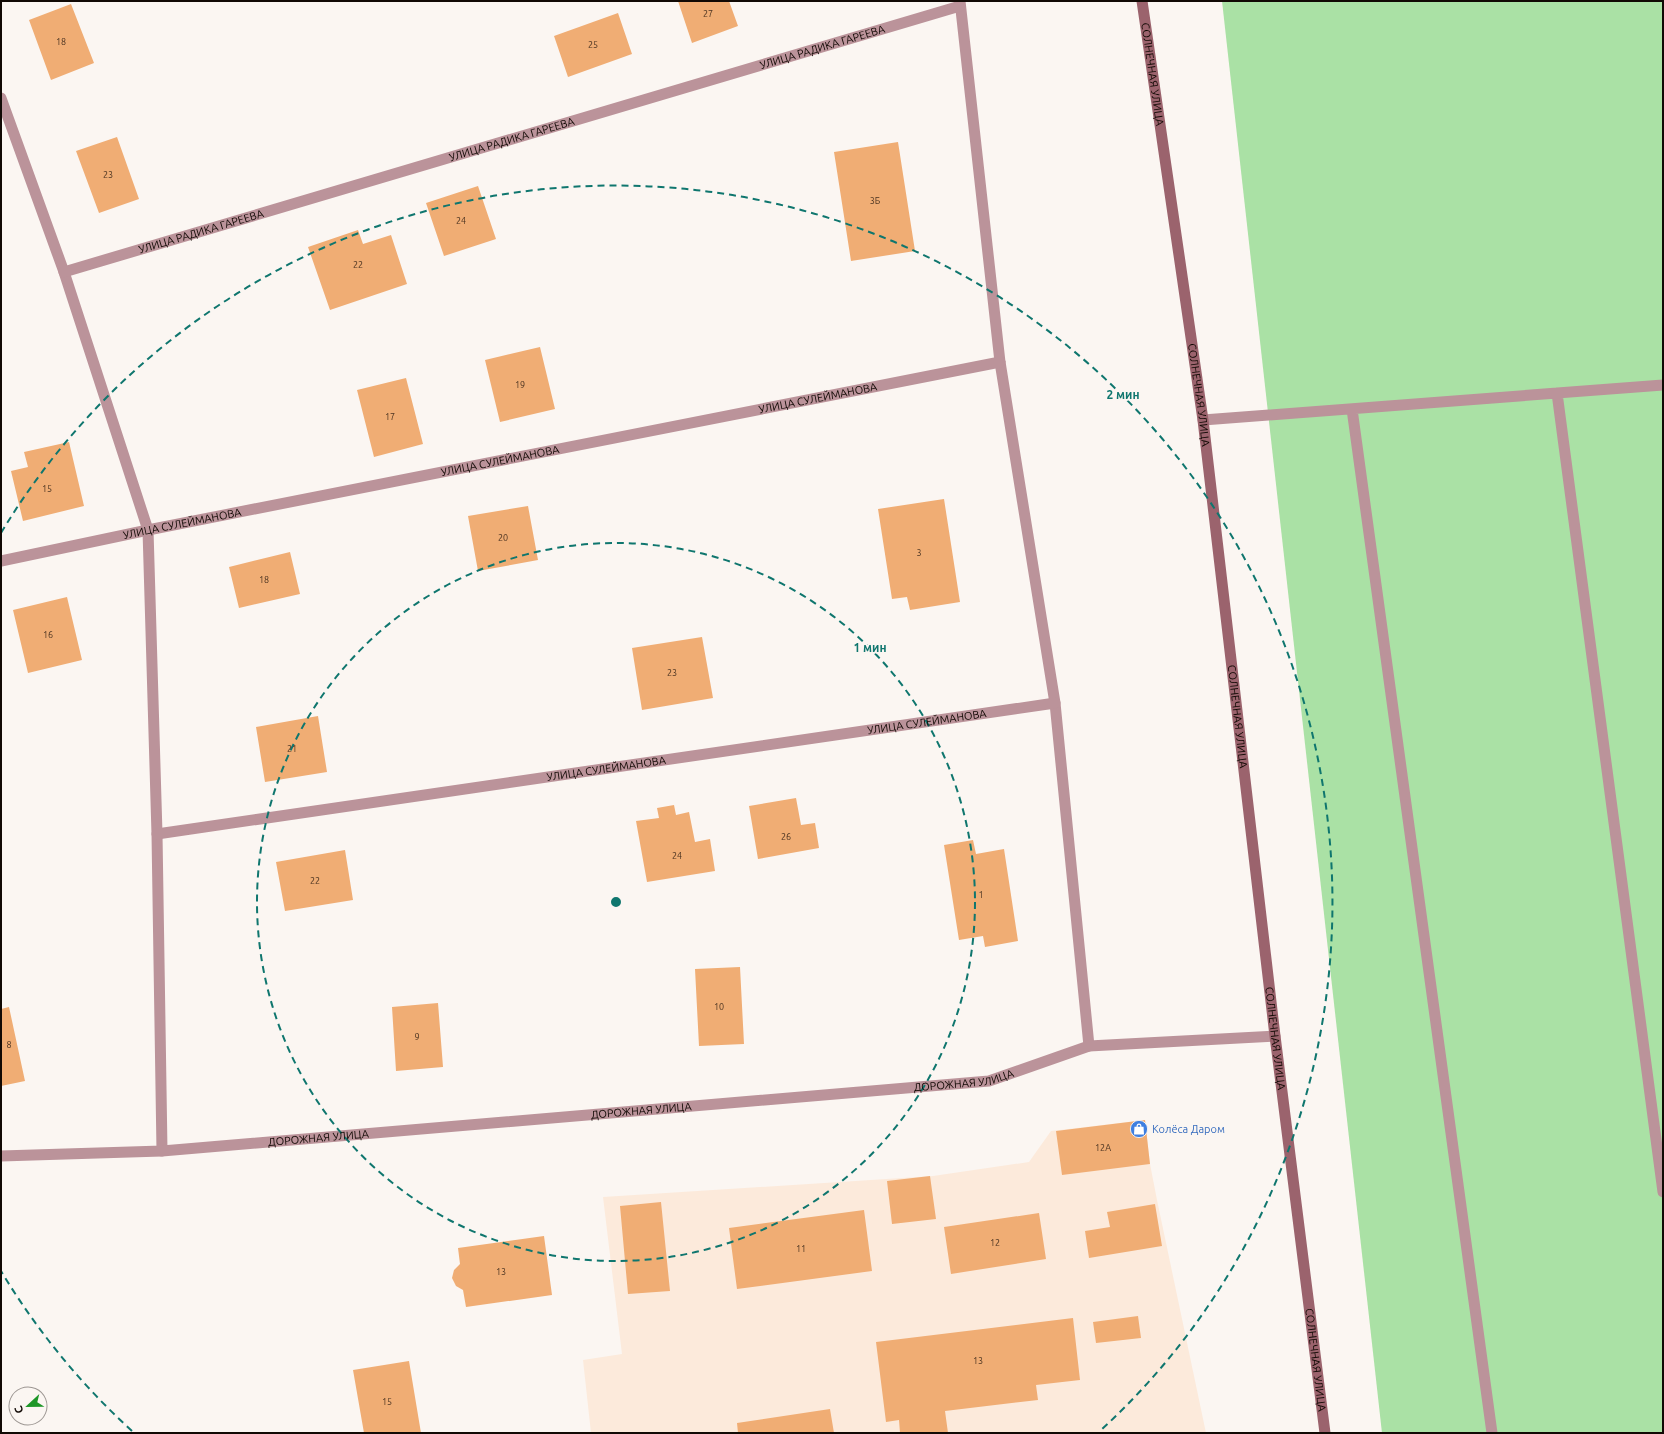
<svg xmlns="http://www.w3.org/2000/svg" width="1664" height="1434" font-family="Ubuntu,sans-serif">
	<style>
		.built { fill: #fceadb }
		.green { fill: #aae1a5 }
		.building { fill: #f0ad74 }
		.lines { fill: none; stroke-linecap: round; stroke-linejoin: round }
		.service { stroke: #bb939a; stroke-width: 11 }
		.minor { stroke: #bb939a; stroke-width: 11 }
		.secondary { stroke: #9b636d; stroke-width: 11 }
		.ring { fill: none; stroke: #0f766e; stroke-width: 2; stroke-dasharray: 7 5 }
		.labels { text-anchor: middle; stroke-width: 3.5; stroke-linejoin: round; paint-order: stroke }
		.number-label { font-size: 9px; fill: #493220 }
		.street-label { font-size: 11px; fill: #110904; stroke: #fbf6f2 }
		.shop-label { font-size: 11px; fill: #366cbe; stroke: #fbf6f2; text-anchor: start }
		.centre { fill: #0f766e; stroke: #fbf6f2; stroke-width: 2 }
		.ring-label { font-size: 12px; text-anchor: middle; font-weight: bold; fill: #0f766e; stroke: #fbf6f2; stroke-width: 3.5; stroke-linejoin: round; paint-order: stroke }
	</style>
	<rect width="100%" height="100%" fill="#fbf6f2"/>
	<path class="built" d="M1145 1120 1150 1164 1157 1200 1206 1433H591L583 1360 622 1354 603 1197 933 1176 1029 1162 1051 1131Z"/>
	<path class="green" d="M1222 1H1663V1433H1382Z"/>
	<path class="building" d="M678 1H729L738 26 692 43Z
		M71 4 94 63 51 80 29 20Z
		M618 13 632 54 568 77 554 36Z
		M117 137 139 199 99 213 76 151Z
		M898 142 915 251 851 261 834 152Z
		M478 186 496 239 444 256 426 203Z
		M358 230 363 244 391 235 407 284 330 310 308 247Z
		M540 347 555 409 500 422 485 360Z
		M406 378 423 444 374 457 357 390Z
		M69 442 84 506 23 521 11 471 28 467 24 452Z
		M944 499 960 602 910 610 907 597 892 599 878 509Z
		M528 506 538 560 478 571 468 516Z
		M290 552 300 594 239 608 229 567Z
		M67 597 82 660 28 673 13 610Z
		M702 637 713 698 642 710 632 648Z
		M318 716 327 772 265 782 256 727Z
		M796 798 801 825 815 823 819 848 758 859 749 806Z
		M674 805 676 815 689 812 695 842 710 839 715 871 647 882 636 821 659 818 657 808Z
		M973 840 976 854 1004 849 1018 941 985 947 983 936 959 940 944 845Z
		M345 850 353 900 285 911 276 862Z
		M740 967 744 1044 699 1046 695 969Z
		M438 1003 443 1067 396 1071 392 1007Z
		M9 1007 25 1081 1 1086V1009Z
		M1145 1120 1150 1164 1062 1175 1056 1131Z
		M930 1176 936 1219 892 1224 887 1181Z
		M661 1202 670 1291 628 1294 620 1206Z
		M1155 1204 1162 1246 1089 1258 1085 1231 1110 1227 1107 1212Z
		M864 1210 872 1271 737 1289 729 1228Z
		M1039 1213 1046 1259 951 1274 944 1227Z
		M544 1236 552 1295 466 1307 463 1290 456 1286 452 1278 454 1270 460 1264 458 1248Z
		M1138 1316 1141 1338 1096 1343 1093 1322Z
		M1073 1318 1080 1380 1036 1385 1038 1400 945 1411 948 1433H900L899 1420 886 1422 876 1342Z
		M409 1361 421 1433H364L353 1370Z
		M830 1409 834 1433H738L737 1423Z"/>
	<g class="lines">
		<path class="service" d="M1557 393 1663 1192
			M1352 409 1492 1433
			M1203 420 1663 385"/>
		<g class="minor">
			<path d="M960 1 1000 362 1055 703 1089 1046"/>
			<path d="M1 98 64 272 148 530 157 834 162 1151"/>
			<path id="s1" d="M64 272 960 6"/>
			<path id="s2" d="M1 561 148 530 1000 362"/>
			<path id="s3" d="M157 834 1055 703"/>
			<path id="s4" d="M1 1156 162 1151 989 1081 1089 1046 1275 1036"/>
		</g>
		<path class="secondary" id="s5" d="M1142 1 1203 420 1275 1036 1325 1433"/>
	</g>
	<g class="ring">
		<circle cx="616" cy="902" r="359"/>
		<path d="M132 1431A717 717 0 0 1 1 1271M1 533A717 717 0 1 1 1100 1431"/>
	</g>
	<defs>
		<symbol id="shop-disc" viewBox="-11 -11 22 22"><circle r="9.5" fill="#3f7fe0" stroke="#fbf6f2"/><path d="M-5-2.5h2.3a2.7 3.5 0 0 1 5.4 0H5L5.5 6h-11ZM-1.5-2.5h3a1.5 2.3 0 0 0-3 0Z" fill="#fff"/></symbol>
	</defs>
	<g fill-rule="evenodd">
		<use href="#shop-disc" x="1129" y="1119" width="20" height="20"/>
	</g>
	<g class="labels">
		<g class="number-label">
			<text x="708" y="17">27</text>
			<text x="61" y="45">18</text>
			<text x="593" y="48">25</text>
			<text x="108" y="178">23</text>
			<text x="875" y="204">3Б</text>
			<text x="461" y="224">24</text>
			<text x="358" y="268">22</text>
			<text x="520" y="388">19</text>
			<text x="390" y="420">17</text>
			<text x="47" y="492">15</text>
			<text x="503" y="541">20</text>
			<text x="919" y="556">3</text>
			<text x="264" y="583">18</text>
			<text x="48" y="638">16</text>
			<text x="672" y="676">23</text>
			<text x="292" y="752">21</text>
			<text x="786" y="840">26</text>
			<text x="677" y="859">24</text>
			<text x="315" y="884">22</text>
			<text x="981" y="898">1</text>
			<text x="719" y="1010">10</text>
			<text x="417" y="1040">9</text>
			<text x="9" y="1048">8</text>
			<text x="1103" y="1151">12А</text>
			<text x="995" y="1246">12</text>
			<text x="801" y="1252">11</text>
			<text x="501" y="1275">13</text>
			<text x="978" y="1364">13</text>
			<text x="387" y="1405">15</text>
		</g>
		<g class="street-label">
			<text dy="4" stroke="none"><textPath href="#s1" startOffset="791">УЛИЦА РАДИКА ГАРЕЕВА</textPath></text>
			<text dy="4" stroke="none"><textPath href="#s5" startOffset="74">СОЛНЕЧНАЯ УЛИЦА</textPath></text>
			<text dy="4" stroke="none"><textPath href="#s1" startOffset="467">УЛИЦА РАДИКА ГАРЕЕВА</textPath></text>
			<text dy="4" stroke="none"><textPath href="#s1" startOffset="143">УЛИЦА РАДИКА ГАРЕЕВА</textPath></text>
			<text dy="4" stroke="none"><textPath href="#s5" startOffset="398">СОЛНЕЧНАЯ УЛИЦА</textPath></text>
			<text dy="4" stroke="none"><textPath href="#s2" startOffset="833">УЛИЦА СУЛЕЙМАНОВА</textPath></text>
			<text dy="4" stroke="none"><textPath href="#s2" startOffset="509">УЛИЦА СУЛЕЙМАНОВА</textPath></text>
			<text dy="4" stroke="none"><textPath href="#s2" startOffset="185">УЛИЦА СУЛЕЙМАНОВА</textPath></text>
			<text dy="4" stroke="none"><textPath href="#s5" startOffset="722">СОЛНЕЧНАЯ УЛИЦА</textPath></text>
			<text dy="4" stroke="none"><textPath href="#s3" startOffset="778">УЛИЦА СУЛЕЙМАНОВА</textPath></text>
			<text dy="4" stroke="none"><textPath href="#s3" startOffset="454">УЛИЦА СУЛЕЙМАНОВА</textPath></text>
			<text dy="4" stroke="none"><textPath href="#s5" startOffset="1046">СОЛНЕЧНАЯ УЛИЦА</textPath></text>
			<text dy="4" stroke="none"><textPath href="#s4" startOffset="966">ДОРОЖНАЯ УЛИЦА</textPath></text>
			<text dy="4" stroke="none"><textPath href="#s4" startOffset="642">ДОРОЖНАЯ УЛИЦА</textPath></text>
			<text dy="4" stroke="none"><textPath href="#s4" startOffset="318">ДОРОЖНАЯ УЛИЦА</textPath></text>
			<text dy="4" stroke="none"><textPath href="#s5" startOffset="1370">СОЛНЕЧНАЯ УЛИЦА</textPath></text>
		</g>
		<g class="shop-label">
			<text x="1152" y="1133">Колёса Даром</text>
		</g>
	</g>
	<circle cx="616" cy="902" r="6" class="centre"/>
	<g class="ring-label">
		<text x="1123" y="399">2 мин</text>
		<text x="870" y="652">1 мин</text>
	</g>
	<rect width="1664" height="1434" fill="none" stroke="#110904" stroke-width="4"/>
	<g transform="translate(28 1406) rotate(248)"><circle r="19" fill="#fbf6f2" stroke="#9d9793"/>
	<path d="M0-3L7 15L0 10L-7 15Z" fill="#1e9728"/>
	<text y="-6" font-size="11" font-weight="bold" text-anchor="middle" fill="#110904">С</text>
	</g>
</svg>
